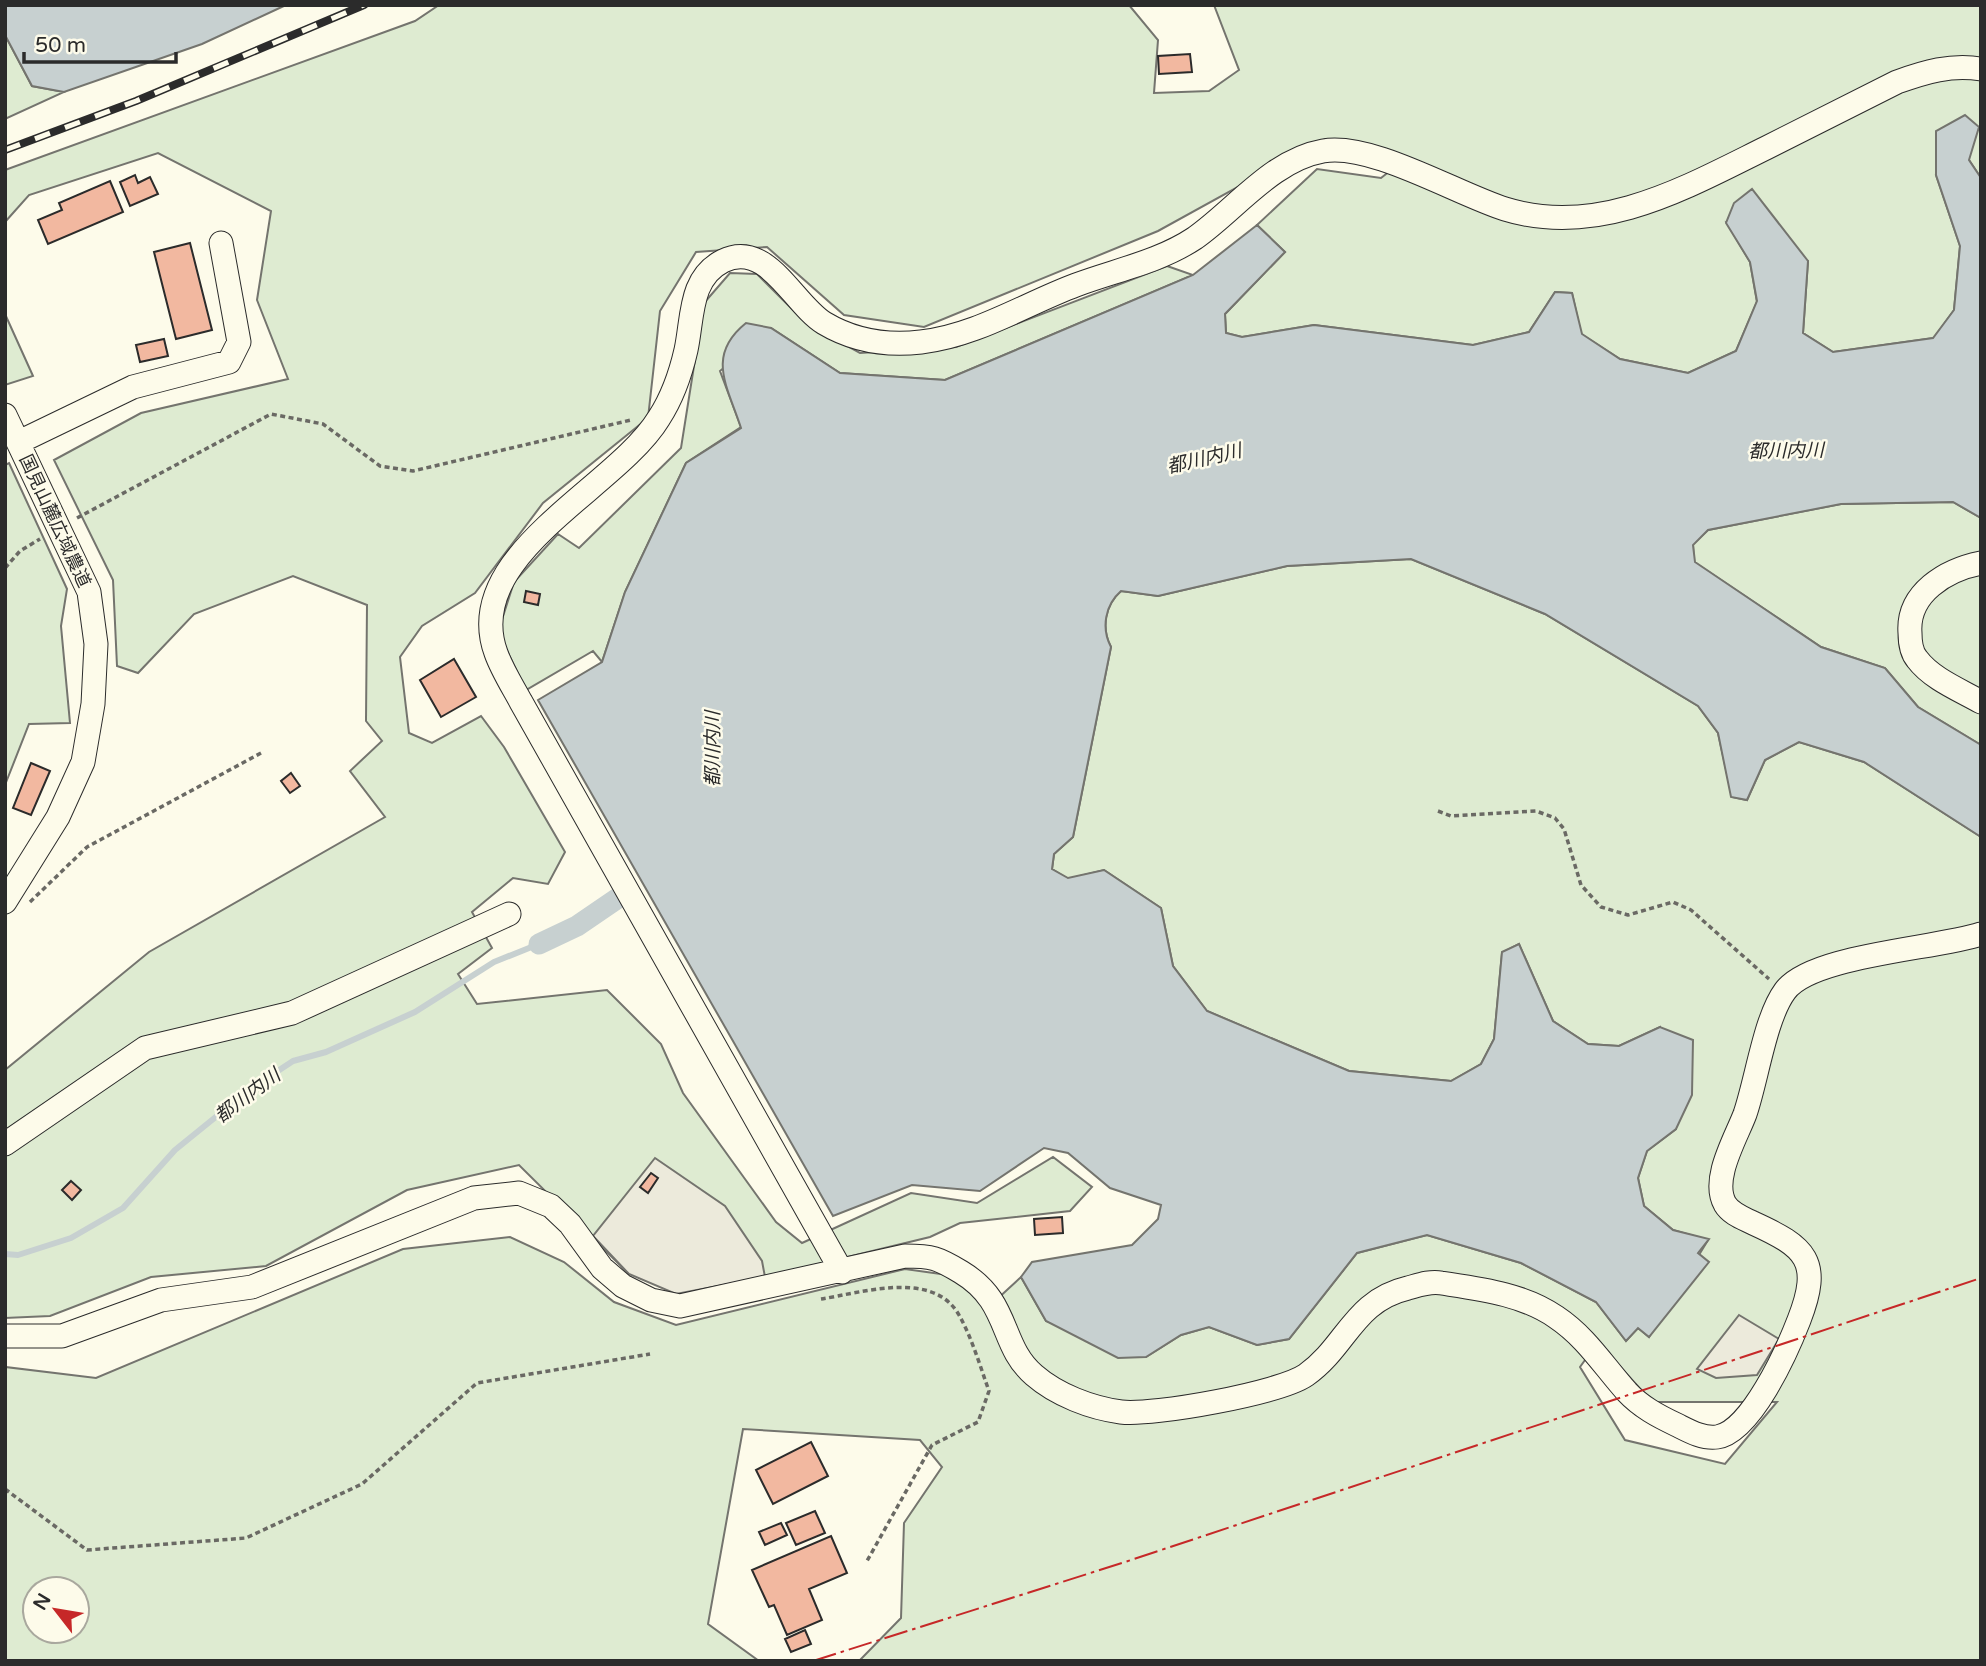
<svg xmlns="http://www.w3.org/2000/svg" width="1986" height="1666" font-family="'Varela Round','Noto Sans JP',sans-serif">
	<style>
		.green { fill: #deebd1; stroke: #74746e; stroke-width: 2; fill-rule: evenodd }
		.parking { fill: #eceadb; stroke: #74746e; stroke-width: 2 }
		.water { fill: #c7d0d0; stroke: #74746e; stroke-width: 2 }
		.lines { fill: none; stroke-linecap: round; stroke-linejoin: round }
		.stream { stroke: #c7d0d0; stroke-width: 6 }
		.canal { stroke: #c7d0d0; stroke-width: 21 }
		.building { fill: #f2b8a0; stroke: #2b2b2b; stroke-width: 2 }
		.minor-casing { stroke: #2b2b2b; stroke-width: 25 }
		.path { stroke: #6a6964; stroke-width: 3.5; stroke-dasharray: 5 3.5; stroke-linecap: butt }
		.minor { stroke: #fdfbea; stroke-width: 23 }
		.rail-casing { stroke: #2b2b2b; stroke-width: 8 }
		.rail { stroke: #fdfbea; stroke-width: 5; stroke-dasharray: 16; stroke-linecap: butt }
		.power { stroke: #c62828; stroke-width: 2; stroke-dasharray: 24 5 3.5 5; stroke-linecap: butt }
		.labels { text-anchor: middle; stroke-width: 5; stroke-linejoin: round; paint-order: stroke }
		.street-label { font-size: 18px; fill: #2b2b2b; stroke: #fdfbea }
		.water-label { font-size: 19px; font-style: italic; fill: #2b2b2b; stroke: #fdfbea }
	</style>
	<rect width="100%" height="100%" fill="#fdfbea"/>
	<path class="green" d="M439 5H1129L1158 40 1154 93 1209 91 1239 70 1214 5H1981V178L1969 160 1936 175 1960 246 1954 310 1934 338 1833 352 1803 333 1808 261 1727 223 1750 262 1757 302 1736 351 1688 373 1620 359 1581 334 1572 293 1555 292 1529 332 1473 345 1314 325 1242 337 1226 333 1225 314 1285 252 1257 225 1317 169 1381 178 1405 159 1325 139 1158 231 924 327 844 315 767 247 696 252 660 311 648 418 543 503 475 593 422 626 400 657 409 733 432 743 481 716 504 747 565 852 548 884 513 878 472 912 492 948 458 974 477 1004 607 990 661 1044 683 1093 776 1222 802 1243 911 1193 977 1203 1053 1157 1092 1187 1070 1211 960 1223 930 1237 765 1277 629 1274 519 1165 407 1190 266 1266 151 1277 50 1316 5 1318V1070L149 952 385 817 350 771 382 741 366 721 367 605 293 576 194 614 138 673 117 666 113 580 54 460 141 413 288 379 257 300 271 211 158 153 29 195 5 222V170L415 21Z
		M5 35 32 86 64 92 5 119Z
		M1167 266 1193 275 945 380 840 373 771 328 720 371 741 427 686 463 625 592 602 662 593 651 526 690 498 632 514 582 558 534 579 548 681 448 704 303 730 273 757 274 807 324 860 353 956 347Z
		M5 314 33 376 5 385Z
		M9 463 67 589 61 626 70 723 29 724 5 785V465Z
		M1953 502 1981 518V745L1918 707 1885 668 1821 647 1694 562 1693 544 1708 530 1841 504Z
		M1411 559 1545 614 1698 706 1718 733 1732 797 1747 800 1765 760 1799 742 1864 762 1981 837V1661H859L901 1618 904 1523 942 1467 920 1440 743 1429 708 1624 759 1661H5V1367L96 1378 403 1249 510 1237 564 1262 614 1302 676 1325 905 1269 955 1276 995 1301 1021 1277 1046 1321 1146 1357 1181 1335 1209 1327 1257 1345 1289 1339 1357 1253 1427 1235 1521 1263 1596 1302 1626 1341 1638 1328 1649 1337 1708 1240 1673 1230 1644 1206 1638 1178 1647 1151 1676 1129 1660 1027 1619 1046 1588 1044 1553 1021 1519 944 1502 953 1494 1039 1481 1064 1451 1081 1349 1071 1207 1011 1173 966 1161 908 1104 870 1068 879 1052 869 1054 854 1073 837 1111 647C1101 628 1105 605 1121 591L1158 596 1287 566ZM1598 1342 1652 1402H1777L1725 1464 1625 1440 1580 1367ZM35 1589H77V1631H35Z"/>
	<path class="parking" d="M655 1158 725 1206 762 1261 765 1277 676 1294 629 1274 593 1236Z
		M1739 1315 1779 1339 1757 1375 1716 1378 1697 1369Z"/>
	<path class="water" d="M5 5H286L202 44 64 92 32 86 5 35Z
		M1965 115 1979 127 1969 160 1981 178V518L1953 502 1841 504 1708 530 1693 545 1695 562 1821 647 1885 668 1918 707 1981 745V837L1864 762 1799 742 1765 760 1747 800 1731 797 1718 733 1698 706 1545 614 1411 559 1287 566 1158 596 1121 591C1105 605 1101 628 1111 647L1073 837 1054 854 1052 869 1068 878 1104 870 1161 908 1173 966 1207 1011 1349 1071 1451 1081 1481 1064 1494 1039 1502 952 1519 944 1553 1021 1588 1044 1619 1046 1660 1027 1693 1040 1692 1095 1676 1129 1647 1151 1638 1178 1644 1206 1673 1230 1709 1239 1698 1253 1709 1262 1649 1337 1638 1328 1626 1341 1596 1302 1521 1263 1427 1235 1357 1253 1289 1339 1257 1345 1209 1327 1181 1335 1146 1357 1118 1358 1046 1321 1021 1277 1032 1262 1132 1245 1158 1219 1161 1205 1110 1188 1068 1153 1044 1148 980 1191 912 1185 833 1216 538 700 602 662 625 592 686 463 741 428C728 387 705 356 746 323L771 328 840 373 945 380 1193 275 1257 225 1285 252 1225 314 1226 333 1242 337 1314 325 1473 345 1529 332 1555 292 1572 293 1582 334 1620 359 1688 373 1736 351 1757 301 1750 262 1726 223 1734 203 1752 189 1808 261 1803 333 1833 352 1933 338 1954 310 1960 246 1936 175V131Z"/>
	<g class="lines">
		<path class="stream" d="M5 1254 18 1255 71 1238 123 1208 175 1150 249 1090 293 1061 326 1052 415 1012 494 962 539 944"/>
		<path class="canal" d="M539 944 577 926 618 898"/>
	</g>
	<path class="building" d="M1190 54 1192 72 1159 74 1158 56Z
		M135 175 138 183 150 177 158 194 130 206 120 182Z
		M110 181 123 212 48 244 38 220 62 210 59 203Z
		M190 243 212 330 176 339 154 252Z
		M164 339 168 356 140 362 136 345Z
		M526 591 540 594 538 605 524 602Z
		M454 659 476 697 441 717 420 680Z
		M31 763 50 771 31 815 13 808Z
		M291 773 300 786 290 793 281 781Z
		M651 1173 658 1178 648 1193 640 1187Z
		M71 1181 81 1190 72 1200 62 1190Z
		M1062 1217 1063 1233 1035 1235 1034 1219Z
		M811 1442 828 1476 773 1504 756 1470Z
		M815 1511 825 1533 796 1545 786 1523Z
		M781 1523 787 1535 765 1545 759 1532Z
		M831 1536 847 1573 809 1589 822 1620 787 1635 774 1605 769 1607 752 1570Z
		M805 1630 811 1644 791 1652 785 1639Z"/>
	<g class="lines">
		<defs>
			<path id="minor" d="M5 415 89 592 96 644 93 704 83 762 58 817 5 902
				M19 442 133 387 229 362 239 342 221 243
				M1981 563C1946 570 1907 593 1910 633 1910 642 1911 652 1917 659 1932 679 1960 690 1981 702
				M5 1144 145 1048 292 1013 509 914
				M842 1272 521 702C513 687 502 670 496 653 460 555 616 489 659 418 672 398 681 372 686 350 693 318 689 278 723 261 767 239 793 304 824 323 854 341 887 346 921 342 976 336 1025 304 1076 285 1116 270 1159 262 1195 238 1235 210 1272 160 1323 151 1371 142 1457 194 1505 209 1598 238 1685 188 1766 148 1809 126 1853 104 1897 82 1925 72 1951 64 1981 69
				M5 1336H62L161 1300 252 1287 474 1198 519 1193 551 1206 570 1224 602 1268 623 1286 651 1300 680 1306 905 1256C932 1256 938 1258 961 1272 1011 1302 999 1345 1034 1375 1057 1395 1091 1408 1121 1412 1153 1416 1280 1393 1306 1375 1347 1346 1353 1301 1408 1288 1419 1285 1430 1281 1441 1283 1480 1289 1523 1294 1556 1317 1586 1337 1603 1365 1627 1392 1641 1407 1658 1416 1677 1425 1689 1431 1703 1439 1717 1437 1751 1432 1787 1351 1799 1320 1822 1261 1806 1247 1753 1223 1743 1218 1731 1214 1725 1204 1711 1179 1736 1138 1745 1114 1757 1079 1765 1018 1785 991 1811 955 1935 949 1981 934"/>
		</defs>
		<use href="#minor" class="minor-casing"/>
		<path class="path" d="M77 518 271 414 323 424 380 466 413 471 631 420
			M5 568 20 551 40 539
			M1438 811 1451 816 1536 811 1555 818 1564 829 1581 885 1601 907 1628 915 1673 902 1691 910 1769 979
			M30 902 87 847 261 753
			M821 1299C861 1293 933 1269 959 1315 972 1338 980 1366 989 1391L978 1422 932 1445 867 1561
			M5 1489 87 1550 246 1538 362 1484 477 1383 650 1354"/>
		<use href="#minor" class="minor"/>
		<defs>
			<path id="rail" d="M5 150 136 101 364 5"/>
		</defs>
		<use href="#rail" class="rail-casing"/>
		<use href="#rail" class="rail"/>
		<path class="power" d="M813 1661 1125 1562 1981 1278"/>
	</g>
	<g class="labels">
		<g class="street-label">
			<text transform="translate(55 521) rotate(65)" y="6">国見山麓広域農道</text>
		</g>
		<g class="water-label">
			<text transform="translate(1786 450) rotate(-1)" y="7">都川内川</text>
			<text transform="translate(1204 458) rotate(-13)" y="7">都川内川</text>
			<text transform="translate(712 749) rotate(-90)" y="7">都川内川</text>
			<text transform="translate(247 1095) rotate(-37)" y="7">都川内川</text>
		</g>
	</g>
	<rect width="1986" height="1666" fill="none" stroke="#2b2b2b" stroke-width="14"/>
	<g transform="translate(56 1610) rotate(301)"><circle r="33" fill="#fdfbea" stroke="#a9a89e" stroke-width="2"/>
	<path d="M0-5L12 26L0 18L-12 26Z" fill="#c62828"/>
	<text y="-10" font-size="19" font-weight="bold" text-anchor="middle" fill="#2b2b2b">N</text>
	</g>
	<path d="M24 52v10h152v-10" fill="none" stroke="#2b2b2b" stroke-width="3.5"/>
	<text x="35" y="52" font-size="21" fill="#2b2b2b" stroke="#fdfbea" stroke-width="5" paint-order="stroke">50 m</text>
</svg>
